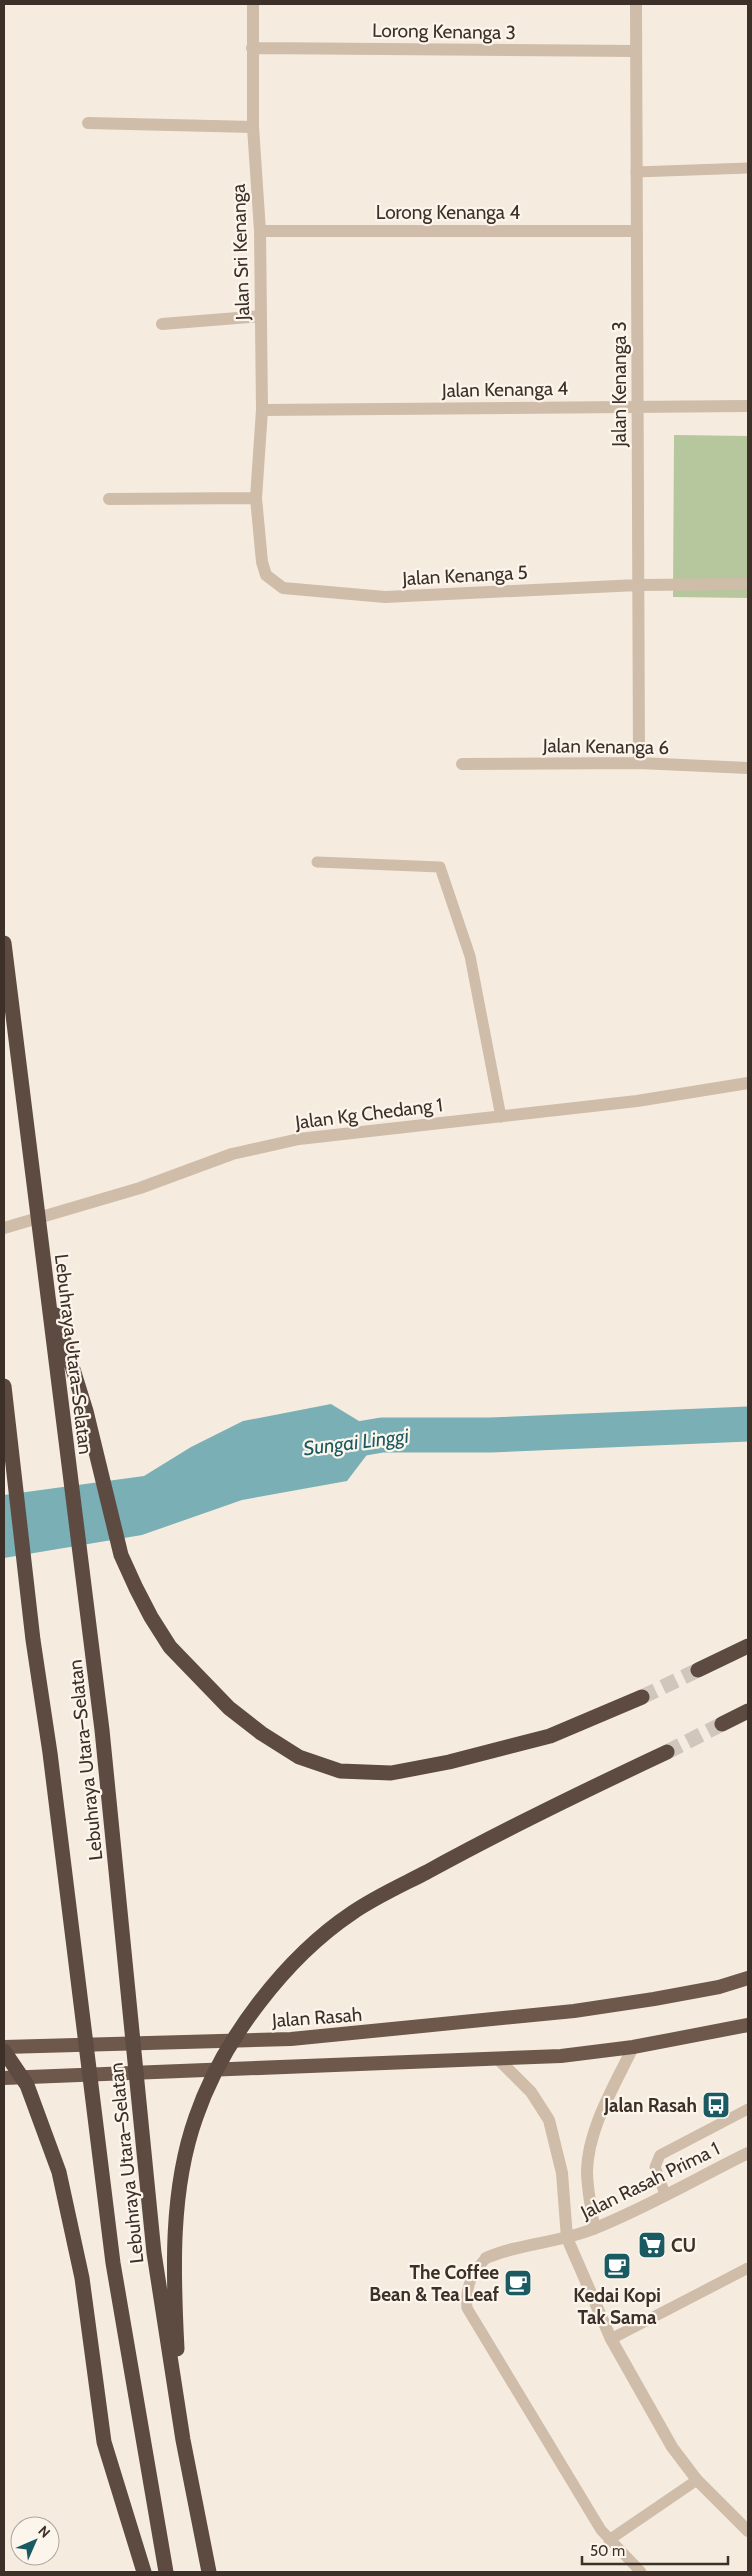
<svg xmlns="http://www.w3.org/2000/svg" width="752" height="2576" font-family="Cabin,sans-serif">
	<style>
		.green { fill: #b6c69d }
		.water { fill: #7ab0b5 }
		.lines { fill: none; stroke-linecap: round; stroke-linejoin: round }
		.river { stroke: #7ab0b5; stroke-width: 35 }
		.motorway-tunnel { stroke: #d0c6bb; stroke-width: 15; stroke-dasharray: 15 8; stroke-linecap: butt }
		.service { stroke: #cfbca9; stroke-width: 11 }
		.minor { stroke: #cfbca9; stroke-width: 12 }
		.trunk { stroke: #6e584c; stroke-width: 14 }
		.motorway { stroke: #5d4a40; stroke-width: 15 }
		.labels { text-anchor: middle; stroke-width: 4.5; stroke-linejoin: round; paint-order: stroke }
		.street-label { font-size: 19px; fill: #3c3029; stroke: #fcf5ec }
		.poi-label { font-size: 19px; font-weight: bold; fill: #3c3029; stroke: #fcf5ec; text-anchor: end }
		.water-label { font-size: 20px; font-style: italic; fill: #1a5a62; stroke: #fcf5ec }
	</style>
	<rect width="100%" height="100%" fill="#f5ecdf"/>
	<path class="green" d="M674 435 748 436V598L673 597Z"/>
	<path class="water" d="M331 1404 382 1435 347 1481 242 1500 142 1535 4 1558V1495L144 1476 191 1447 243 1421Z"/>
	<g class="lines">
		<path class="river" d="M335 1443 382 1435H490L748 1424"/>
		<path class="motorway-tunnel" d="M642 1697 698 1670
			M667 1752 722 1724"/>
		<path class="service" d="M636 172 748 168
			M317 862 440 867 470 956 501 1117
			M665 2194 655 2167 660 2155 748 2109
			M486 2258C472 2273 465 2287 467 2308L601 2530 641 2572
			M611 2339 748 2268
			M609 2540 697 2480"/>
		<path class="minor" d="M253 4V127L260 231 262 410 256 498 262 562 266 575 283 588 385 597 638 585 748 584
			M636 4 639 763
			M252 48 636 51
			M88 123 253 127
			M260 231H637
			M162 324 261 316
			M262 410 748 406
			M109 499 256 498
			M462 764 639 763 748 768
			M4 1228 140 1188 232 1154 299 1139 637 1101 748 1083
			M499 2060 531 2092 549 2120 562 2173 567 2238 611 2339 672 2447 697 2480 748 2531
			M594 2229C592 2210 587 2190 587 2171 588 2128 615 2085 633 2047
			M486 2258C520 2243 559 2243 593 2229 646 2208 697 2178 748 2153"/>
		<path class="trunk" d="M4 2047 291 2039 574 2011 654 1999 719 1987 748 1978
			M4 2078 561 2056 633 2047 748 2025"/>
		<path class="motorway" d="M4 943 102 1730 154 2253 183 2440 209 2572
			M56 1315 86 1411 121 1555 136 1588 151 1617 170 1647 229 1708 261 1733 299 1757 340 1771 391 1773 449 1762 550 1736 642 1697
			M4 1386 33 1640 50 1753 113 2263 166 2572
			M698 1670 748 1646
			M722 1724 748 1711
			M4 2051 27 2085 59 2172 82 2278 104 2442 144 2572
			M177 2349C173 2273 170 2190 196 2117 222 2041 285 1958 352 1913 375 1897 402 1885 427 1872 505 1829 586 1790 667 1752"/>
	</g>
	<defs>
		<symbol id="bus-square" viewBox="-11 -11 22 22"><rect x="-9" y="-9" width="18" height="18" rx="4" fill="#1a5a62" stroke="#fcf5ec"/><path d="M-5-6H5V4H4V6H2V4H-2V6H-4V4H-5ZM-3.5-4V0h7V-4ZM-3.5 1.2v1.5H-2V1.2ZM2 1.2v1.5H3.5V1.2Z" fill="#fff"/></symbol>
		<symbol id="supermarket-square" viewBox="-11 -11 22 22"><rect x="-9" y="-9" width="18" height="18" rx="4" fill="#1a5a62" stroke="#fcf5ec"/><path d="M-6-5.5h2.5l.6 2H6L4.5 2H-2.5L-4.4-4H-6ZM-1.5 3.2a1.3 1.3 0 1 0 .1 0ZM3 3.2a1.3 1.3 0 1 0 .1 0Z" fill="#fff"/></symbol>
		<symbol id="cafe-square" viewBox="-11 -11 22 22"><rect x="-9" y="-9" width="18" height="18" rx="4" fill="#1a5a62" stroke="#fcf5ec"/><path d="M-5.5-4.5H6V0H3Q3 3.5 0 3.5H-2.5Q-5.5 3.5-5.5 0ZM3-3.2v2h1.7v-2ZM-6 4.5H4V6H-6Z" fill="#fff"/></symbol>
	</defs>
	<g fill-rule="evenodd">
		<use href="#bus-square" x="700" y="2089" width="32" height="32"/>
		<use href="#supermarket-square" x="636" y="2229" width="32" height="32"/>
		<use href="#cafe-square" x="601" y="2250" width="32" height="32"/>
		<use href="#cafe-square" x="502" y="2267" width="32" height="32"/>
	</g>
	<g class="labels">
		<g class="street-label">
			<text transform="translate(444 31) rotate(1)" y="7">Lorong Kenanga 3</text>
			<text x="448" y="219">Lorong Kenanga 4</text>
			<text transform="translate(240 252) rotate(-92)" y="7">Jalan Sri Kenanga</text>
			<text transform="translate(619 384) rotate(-90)" y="7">Jalan Kenanga 3</text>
			<text transform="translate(505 389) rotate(-1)" y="7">Jalan Kenanga 4</text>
			<text transform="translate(465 575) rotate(-3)" y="7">Jalan Kenanga 5</text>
			<text transform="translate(606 746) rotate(1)" y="7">Jalan Kenanga 6</text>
			<text transform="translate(369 1113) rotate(-7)" y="7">Jalan Kg Chedang 1</text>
			<text transform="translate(74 1354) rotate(83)" y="7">Lebuhraya Utara–Selatan</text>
			<text transform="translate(85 1760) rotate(-96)" y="7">Lebuhraya Utara–Selatan</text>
			<text transform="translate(317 2017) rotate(-4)" y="7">Jalan Rasah</text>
			<text transform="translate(126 2163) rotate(-96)" y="7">Lebuhraya Utara–Selatan</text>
			<text transform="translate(650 2180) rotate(-26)" y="7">Jalan Rasah Prima 1</text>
		</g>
		<g class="poi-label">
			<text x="697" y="2112">Jalan Rasah</text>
			<text x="671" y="2252" text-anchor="start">CU</text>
			<text x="499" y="2279">The Coffee<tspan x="499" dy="22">Bean &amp; Tea Leaf</tspan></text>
			<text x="617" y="2302" text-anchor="middle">Kedai Kopi<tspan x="617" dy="22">Tak Sama</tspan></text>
		</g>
		<g class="water-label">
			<text transform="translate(356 1442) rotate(-7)" y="7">Sungai Linggi</text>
		</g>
	</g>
	<rect width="752" height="2576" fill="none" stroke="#3c3029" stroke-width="10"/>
	<g transform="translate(35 2541) rotate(45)"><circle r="24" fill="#fcf5ec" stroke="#afa69e"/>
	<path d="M0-4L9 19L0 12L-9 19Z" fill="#1a5a62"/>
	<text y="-8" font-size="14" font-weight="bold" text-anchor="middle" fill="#3c3029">N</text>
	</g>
	<path d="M582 2556v8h146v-8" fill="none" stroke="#3c3029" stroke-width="2.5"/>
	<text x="590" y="2556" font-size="15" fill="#3c3029" stroke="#fcf5ec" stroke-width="4" paint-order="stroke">50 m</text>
</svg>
